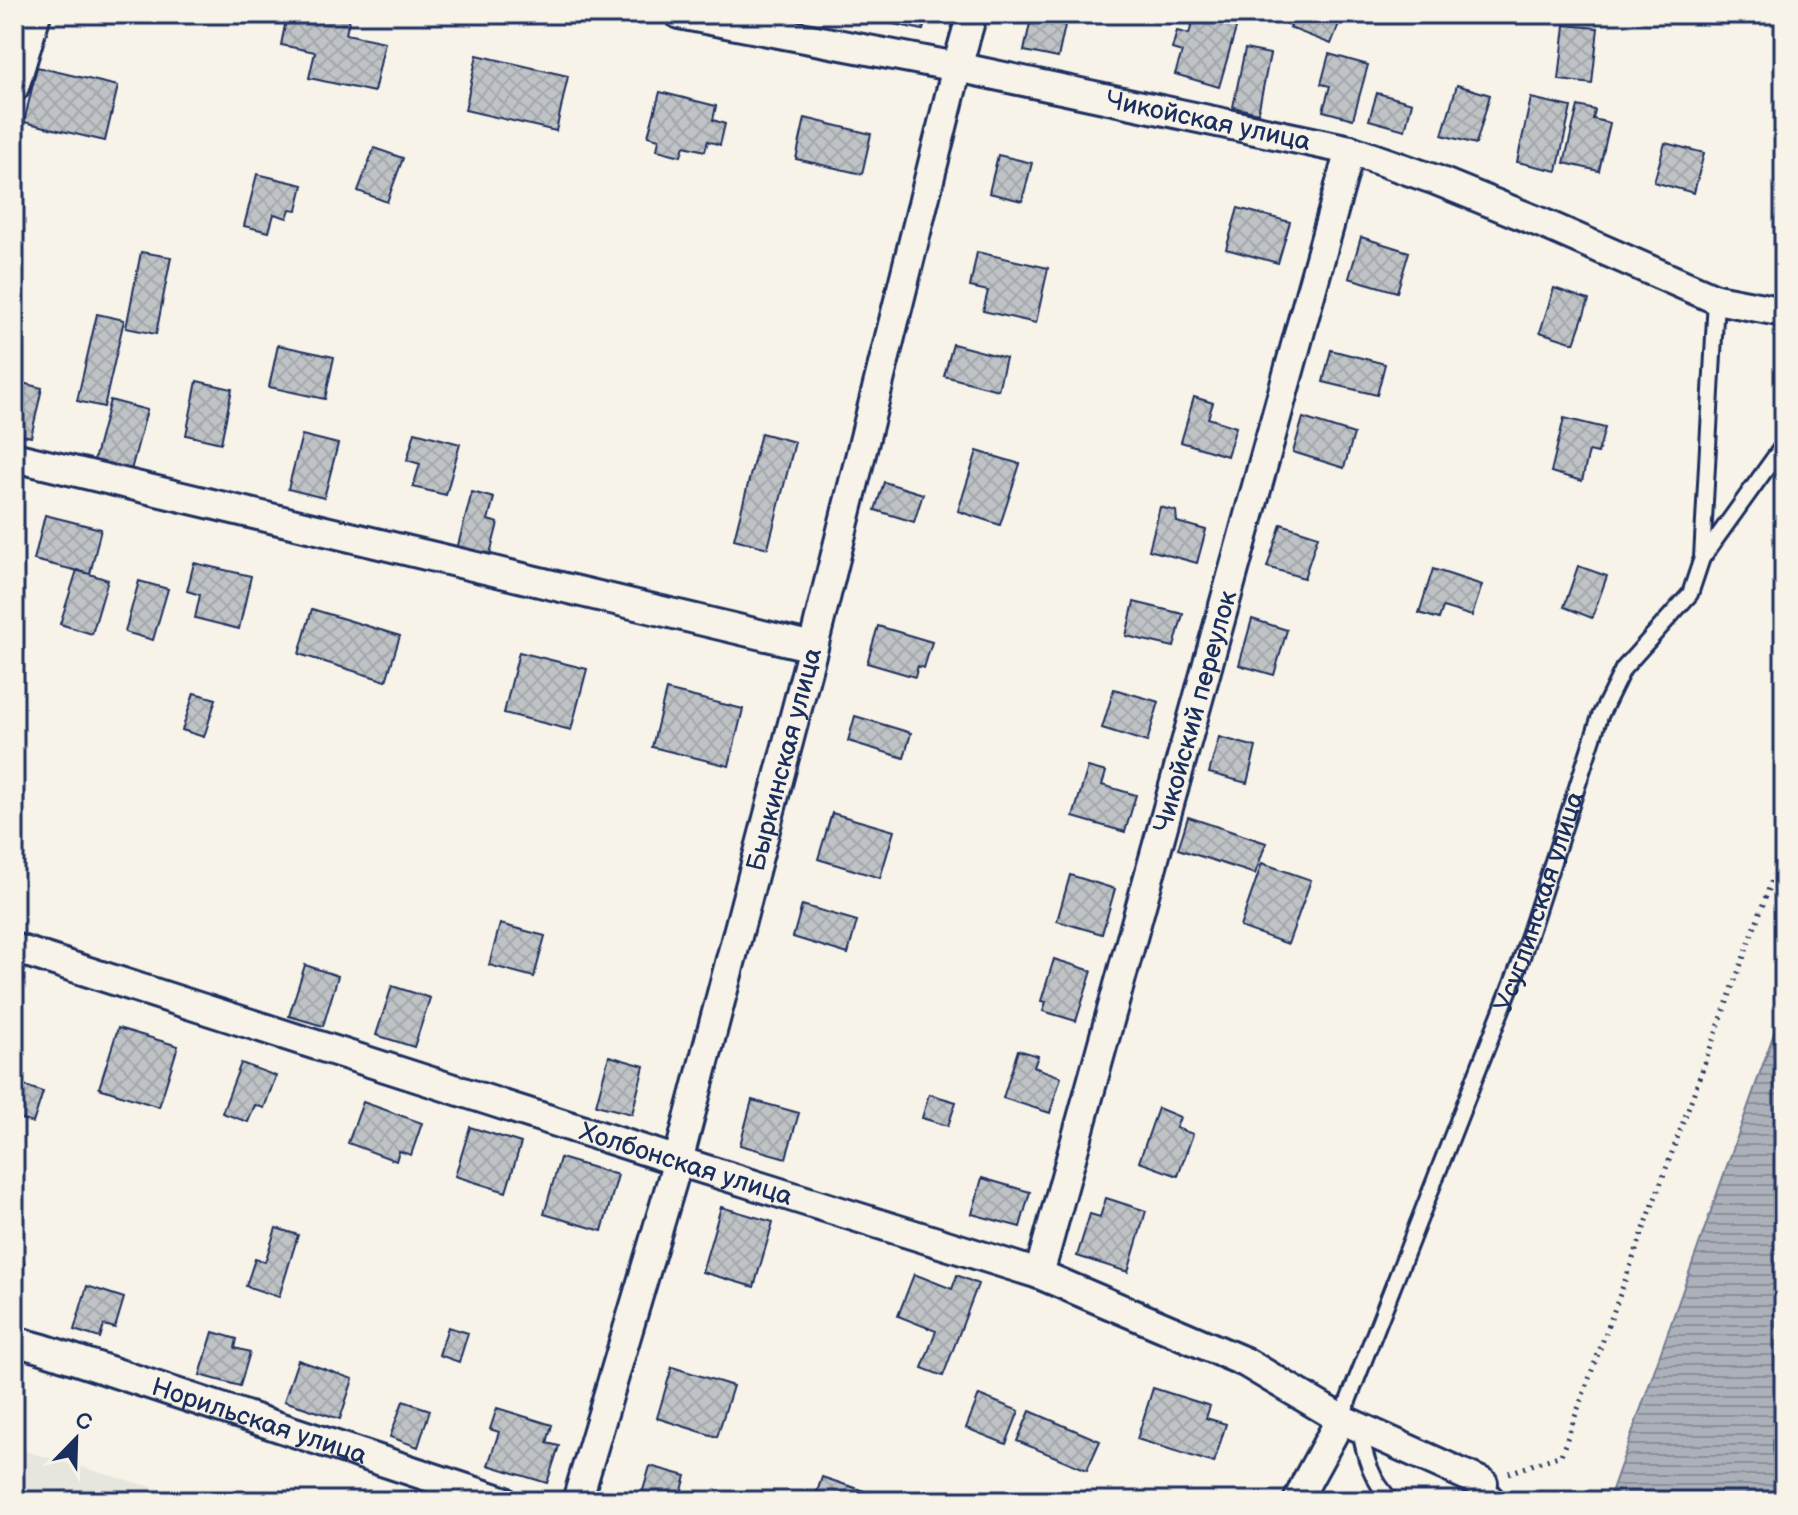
<svg xmlns="http://www.w3.org/2000/svg" width="1798" height="1515" font-family="'Balsamiq Sans',sans-serif">
	<style>
		.built { fill: #e6e5de }
		.water { fill: url(#water-rules); stroke: #727c95; stroke-width: 2 }
		.building { fill: url(#building-cross-hatch); stroke: #1b2f5e; stroke-width: 2 }
		.lines { fill: none; stroke-linecap: round; stroke-linejoin: round }
		.service-casing { stroke: #1b2f5e; stroke-width: 20 }
		.minor-casing { stroke: #1b2f5e; stroke-width: 34 }
		.path { stroke: #1b2f5e; stroke-width: 5; stroke-dasharray: 2 6; stroke-linecap: butt }
		.service { stroke: #f7f3e8; stroke-width: 14 }
		.minor { stroke: #f7f3e8; stroke-width: 28 }
		.labels { text-anchor: middle; stroke-width: 7; stroke-linejoin: round; paint-order: stroke }
		.street-label { font-size: 26px; fill: #1b2f5e; stroke: #f7f3e8 }
	</style>
	<defs>
		<pattern id="water-rules" width="6" height="5" patternUnits="userSpaceOnUse" patternTransform="scale(2)"><rect width="6" height="5" fill="#acb0b9"/><path d="M0 2.5h6" fill="none" stroke="#8b909a"/></pattern>
		<pattern id="building-cross-hatch" width="8" height="8" patternUnits="userSpaceOnUse" patternTransform="scale(2)"><rect width="8" height="8" fill="#c0c3c5"/><path d="M0 0l8 8M0 8l8-8" fill="none" stroke="#a4a8ac"/></pattern>
	</defs>
	<rect width="100%" height="100%" fill="#f7f3e8"/>
	<filter id="ink" filterUnits="userSpaceOnUse"><feTurbulence type="fractalNoise" baseFrequency=".0125" numOctaves="2"/><feDisplacementMap in="SourceGraphic" scale="16" xChannelSelector="R" yChannelSelector="G"/><feConvolveMatrix kernelMatrix="1 2 1 2 8 2 1 2 1" color-interpolation-filters="sRGB"/></filter>
	<g filter="url(#ink)">
		<path class="built" d="M14 1448 201 1501H14Z"/>
		<path class="water" d="M1784 1005V1501H1608Z"/>
		<path class="building" d="M311 14 350 16 346 34 385 42 374 92 309 78 315 52 281 45 287 15 310 20Z
			M860 14H927L923 30 860 17Z
			M1032 14H1077L1076 19 1067 16 1058 58 1024 51Z
			M1195 14 1237 25 1219 87 1175 74 1182 52 1172 49 1177 31 1189 34Z
			M1295 14H1338L1342 16 1331 44 1290 28Z
			M1565 25 1598 28 1592 84 1559 80Z
			M1245 49 1270 54 1258 113 1233 107Z
			M1329 54 1368 65 1353 119 1323 111 1330 86 1321 84Z
			M477 55 568 76 556 131 465 110Z
			M37 67 118 86 105 141 24 122Z
			M1457 85 1490 95 1476 144 1442 135Z
			M660 92 716 106 713 120 725 124 720 145 708 141 705 151 684 146 681 156 657 150 659 139 648 136Z
			M1377 93 1412 103 1405 130 1369 120Z
			M1531 98 1571 107 1557 171 1517 162Z
			M1578 106 1595 110 1593 119 1610 123 1599 171 1564 163Z
			M805 118 871 134 862 174 796 159Z
			M1665 143 1704 153 1694 193 1654 182Z
			M374 148 403 158 387 202 358 191Z
			M998 155 1032 163 1022 201 989 193Z
			M257 174 303 185 297 210 290 209 287 218 274 214 269 232 244 226Z
			M1238 208 1290 222 1278 263 1226 249Z
			M1361 237 1409 252 1397 292 1349 278Z
			M141 252 171 257 156 334 126 328Z
			M977 252 1048 268 1036 323 983 311 988 291 970 287Z
			M1554 288 1589 300 1574 343 1540 332Z
			M97 314 124 320 104 407 77 401Z
			M953 344 1006 358 998 390 944 376Z
			M278 345 334 357 325 399 269 387Z
			M1331 350 1385 364 1377 395 1323 382Z
			M14 381 42 388 31 437 14 433Z
			M197 381 232 389 221 443 186 435Z
			M1194 397 1213 403 1208 418 1236 427 1227 456 1181 442Z
			M110 400 147 410 130 474 93 464Z
			M1303 418 1354 434 1344 468 1293 452Z
			M1564 418 1605 428 1598 453 1589 451 1582 481 1551 472Z
			M415 432 460 444 446 495 413 487 420 464 407 460Z
			M761 433 795 442 768 548 734 539Z
			M302 435 338 444 324 498 288 489Z
			M977 451 1020 464 1000 525 958 511Z
			M884 482 923 494 914 522 875 510Z
			M472 492 494 498 488 520 498 523 488 562 456 553Z
			M1160 507 1176 511 1177 522 1206 530 1197 563 1149 550Z
			M45 515 101 529 90 574 34 560Z
			M1281 524 1318 536 1304 578 1267 567Z
			M194 563 251 576 239 629 195 618 200 595 187 591Z
			M1578 566 1607 576 1592 618 1564 607Z
			M1433 569 1482 585 1472 616 1443 607 1439 619 1419 613Z
			M77 570 108 580 92 634 60 624Z
			M139 581 168 589 153 640 125 632Z
			M1134 602 1183 614 1174 647 1126 636Z
			M312 609 400 636 386 681 299 654Z
			M1252 619 1287 630 1274 675 1239 665Z
			M878 626 932 642 924 668 918 666 915 677 867 663Z
			M519 652 587 669 571 730 504 713Z
			M1114 689 1159 702 1147 742 1102 728Z
			M666 690 743 709 729 766 652 747Z
			M194 693 216 699 204 737 182 730Z
			M855 716 911 733 904 758 848 741Z
			M1219 737 1256 747 1247 783 1209 773Z
			M1088 767 1106 772 1102 785 1136 795 1125 832 1073 817Z
			M832 813 894 831 880 878 818 859Z
			M1188 817 1266 843 1255 874 1178 849Z
			M1262 863 1311 880 1288 944 1240 927Z
			M1070 875 1115 889 1102 934 1057 921Z
			M802 905 857 921 848 954 793 937Z
			M500 924 545 936 534 977 489 965Z
			M1054 959 1092 971 1076 1021 1043 1011 1046 1002 1041 1001Z
			M305 965 338 976 323 1026 289 1016Z
			M392 986 430 998 414 1047 376 1035Z
			M118 1028 178 1046 159 1107 99 1088Z
			M1018 1050 1038 1056 1034 1067 1061 1077 1050 1113 1003 1098Z
			M609 1056 644 1066 632 1114 596 1105Z
			M241 1063 276 1076 264 1108 255 1105 248 1122 222 1113Z
			M17 1083 43 1092 33 1123 14 1117V1093Z
			M929 1094 956 1102 948 1126 922 1118Z
			M752 1100 799 1113 786 1158 740 1145Z
			M363 1102 422 1123 411 1155 399 1151 396 1161 348 1143Z
			M1158 1108 1180 1117 1176 1128 1193 1134 1178 1176 1139 1162Z
			M470 1127 521 1143 506 1192 455 1176Z
			M560 1158 618 1175 602 1231 544 1214Z
			M982 1178 1030 1192 1020 1227 972 1214Z
			M1106 1198 1146 1211 1128 1272 1077 1256 1090 1214 1100 1217Z
			M721 1207 773 1222 754 1287 702 1272Z
			M276 1228 298 1235 279 1297 246 1286 255 1259 265 1262Z
			M14 1259 24 1263 14 1287Z
			M914 1274 952 1289 957 1275 978 1284 943 1376 922 1368 936 1331 898 1316Z
			M87 1286 124 1298 115 1328 104 1325 100 1338 74 1330Z
			M448 1327 468 1333 459 1362 439 1355Z
			M213 1332 237 1339 235 1348 250 1352 240 1386 200 1375Z
			M298 1360 353 1379 340 1419 284 1401Z
			M672 1367 733 1386 717 1437 657 1418Z
			M1153 1388 1210 1406 1206 1418 1226 1424 1214 1463 1137 1439Z
			M979 1395 1019 1411 1006 1444 966 1428Z
			M403 1401 430 1410 418 1447 390 1437Z
			M497 1408 552 1425 547 1443 559 1446 547 1483 488 1465 499 1432 490 1429Z
			M1030 1411 1100 1441 1087 1470 1017 1441Z
			M650 1466 686 1476 679 1501H640Z
			M822 1477 894 1501H814Z"/>
		<g class="lines">
			<defs>
				<g id="service">
					<path d="M1703 557 1784 444"/>
					<path id="s1" d="M1341 1419 1520 963 1600 716 1623 669 1690 594 1702 558 1716 299"/>
					<path d="M1360 1428C1364 1456 1371 1480 1392 1501"/>
					<path d="M1483 1483 1501 1501"/>
				</g>
				<g id="minor">
					<path id="s2" d="M679 14 957 67 1350 150 1436 180 1549 226 1716 299 1784 312"/>
					<path d="M14 87 36 14"/>
					<path d="M14 457 813 647"/>
					<path id="s3" d="M14 948 678 1161 1039 1274 1245 1362 1341 1419 1483 1483"/>
					<path id="s4" d="M1039 1274 1350 150"/>
					<path id="s5" d="M14 1341 43 1349 503 1501"/>
					<path id="s6" d="M577 1501 678 1161 813 647 957 67 972 14"/>
					<path d="M1298 1501 1307 1481 1341 1419"/>
				</g>
			</defs>
			<use href="#service" class="service-casing"/>
			<use href="#minor" class="minor-casing"/>
			<path class="path" d="M1509 1473 1561 1455 1784 847"/>
			<use href="#service" class="service"/>
			<use href="#minor" class="minor"/>
		</g>
	</g>
	<g class="labels">
		<g class="street-label">
			<text dy="9" stroke="none"><textPath href="#s2" startOffset="540">Чикойская улица</textPath></text>
			<text dy="9" stroke="none"><textPath href="#s4" startOffset="584">Чикойский переулок</textPath></text>
			<text dy="9" stroke="none"><textPath href="#s6" startOffset="770">Быркинская улица</textPath></text>
			<text dy="9" stroke="none"><textPath href="#s1" startOffset="554">Усуглинская улица</textPath></text>
			<text dy="9" stroke="none"><textPath href="#s3" startOffset="706">Холбонская улица</textPath></text>
			<text dy="9" stroke="none"><textPath href="#s5" startOffset="258">Норильская улица</textPath></text>
		</g>
	</g>
	<rect width="1798" height="1515" fill="none" stroke="#f7f3e8" stroke-width="48"/>
	<rect x="24" y="24" width="1750" height="1467" fill="none" stroke="#1b2f5e" stroke-width="3" filter="url(#ink)"/>
	<g transform="translate(76 1439) rotate(23)" stroke="#f7f3e8" stroke-width="6" paint-order="stroke">
	<path d="M0-6L14 30L0 20L-14 30Z" fill="#1b2f5e"/>
	<text y="-12" font-size="22" font-weight="bold" text-anchor="middle" fill="#1b2f5e">С</text>
	</g>
</svg>
